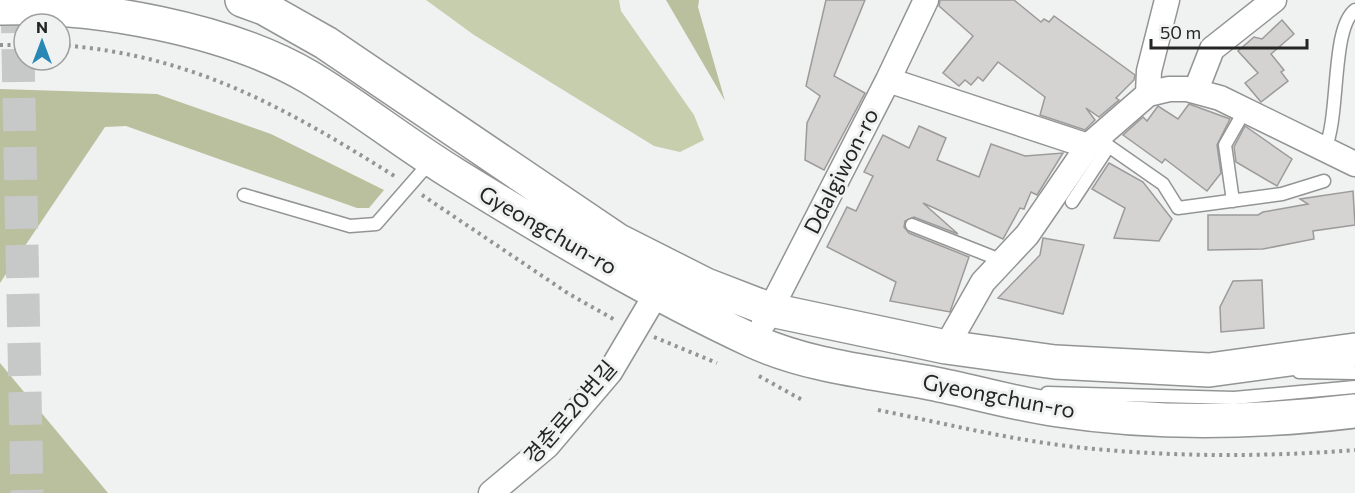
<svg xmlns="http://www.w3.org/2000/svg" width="1355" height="493" font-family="Commissioner,'Noto Sans KR',sans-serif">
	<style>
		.green { fill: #c7ceae }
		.forest { fill: #bac09e }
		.building { fill: #d4d3d2; stroke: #9c9b9a; stroke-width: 1.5 }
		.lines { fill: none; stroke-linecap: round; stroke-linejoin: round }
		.highway-tunnel { stroke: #c7c8c8; stroke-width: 33; stroke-dasharray: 33 16; stroke-linecap: butt }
		.lane-casing { stroke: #939495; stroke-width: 15 }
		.street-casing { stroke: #939495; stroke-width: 27 }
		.primary-casing { stroke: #939495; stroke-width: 36 }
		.path { stroke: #939494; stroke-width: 4; stroke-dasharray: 3 4.5; stroke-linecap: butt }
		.lane { stroke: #fff; stroke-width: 12 }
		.street { stroke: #fff; stroke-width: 24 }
		.primary { stroke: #fff; stroke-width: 33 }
		.labels { text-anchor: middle; stroke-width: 6; stroke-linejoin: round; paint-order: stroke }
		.street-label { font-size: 22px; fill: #252525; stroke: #f0f1f1 }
	</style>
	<rect width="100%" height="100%" fill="#f0f1f1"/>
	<path class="green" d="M426 0H619L621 11 694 115 704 140 680 152 654 146 474 35Z"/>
	<path class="forest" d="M666 0H699L698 7 725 101Z
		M0 89 157 94 271 134 384 190 369 208H357L126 126 105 127 0 283Z
		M0 363 108 493H0Z"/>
	<path class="building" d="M826 0H865L834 76 865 93 824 170 805 160 807 123 820 96 806 86Z
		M940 0H1014L1041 22 1044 19 1049 22 1054 16 1135 75 1134 80 1116 98 1119 100 1099 117 1086 108 1095 120 1085 130 1040 115 1045 97 998 62 983 81 978 77 971 85 965 80 959 86 943 73 973 36 939 6Z
		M1282 20 1294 34 1271 54 1284 70 1281 72 1288 81 1261 102 1245 83 1258 73 1238 51 1254 37 1262 39Z
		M1189 104 1230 119 1217 145 1221 173 1207 191 1165 159 1162 163 1123 135 1143 117 1147 121 1158 106 1178 119Z
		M919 126 946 138 937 160 979 177 991 144 1025 156 1063 153 1037 195 1031 192 1024 209 1020 208 1003 239 923 203 958 234 914 217 905 221 904 227 909 233 969 257 950 312 890 301 896 282 827 247 847 207 856 211 873 176 864 172 883 135 909 148Z
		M1245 126 1292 159 1277 186 1236 162 1234 147Z
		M1109 163 1143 182 1172 219 1159 241 1114 238 1125 208 1092 189Z
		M1353 191 1355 225 1313 231 1314 239 1263 249 1208 250V215H1258L1263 212 1308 204 1300 199Z
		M1043 238 1084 245 1063 314 998 298 1040 255Z
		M1262 280 1264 328 1221 332 1220 307 1233 281Z"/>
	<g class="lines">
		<path class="highway-tunnel" d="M17 0 27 493"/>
		<defs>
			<path id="lane" d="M1097 138 1163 184 1178 208 1282 194 1324 181
				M1325 149C1340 115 1331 28 1355 10
				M244 195 350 226 376 224 431 161
				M1233 201 1225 145 1245 110
				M1072 202 1109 146
				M912 225 1003 261
				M1299 372 1355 373
				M1047 393 1234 398 1355 387"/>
			<path id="street" d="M888 80 1088 146 1148 94 1169 89H1187L1220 98 1355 164
				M1196 90 1212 49 1274 0
				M1148 94 1149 71 1167 0
				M764 322 888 80 926 0
				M946 347 983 282 1027 235 1088 146
				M491 493 547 446 610 372 658 291"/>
			<path id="primary" d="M242 0 264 8 326 43 617 240 706 285 771 310 946 347 1055 362 1209 370 1355 350
				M0 8C95 5 227 29 309 77 359 107 405 144 454 174 551 234 650 293 753 341 808 366 871 372 930 383 972 391 1015 404 1058 410 1157 425 1255 423 1355 411"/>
		</defs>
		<use href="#lane" class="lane-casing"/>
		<use href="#street" class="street-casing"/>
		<use href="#primary" class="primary-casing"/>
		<path class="path" d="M0 45H24
			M60 45C193 55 286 108 396 177
			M422 195 569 294 617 321
			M654 337 717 363
			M759 376 804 401
			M878 410C947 424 1015 441 1085 448 1174 457 1266 457 1355 450"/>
		<use href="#lane" class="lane"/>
		<use href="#street" class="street"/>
		<use href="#primary" class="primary"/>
	</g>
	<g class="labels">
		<g class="street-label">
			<text transform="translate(841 171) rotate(-63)" y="8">Ddalgiwon-ro</text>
			<text transform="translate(548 230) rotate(30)" y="8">Gyeongchun-ro</text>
			<text transform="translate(999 396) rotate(11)" y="8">Gyeongchun-ro</text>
			<text transform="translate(570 412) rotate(-49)" y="8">경춘로20번길</text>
		</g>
	</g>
	<g transform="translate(42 42)"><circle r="28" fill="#f0f1f1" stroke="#9f9f9f" stroke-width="1.5"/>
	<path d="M0-4.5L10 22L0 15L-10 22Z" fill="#2887b3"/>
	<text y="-9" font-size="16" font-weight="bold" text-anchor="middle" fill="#252525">N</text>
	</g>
	<path d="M1151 39v9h156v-9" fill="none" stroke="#252525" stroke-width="3"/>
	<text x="1160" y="39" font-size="18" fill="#252525" stroke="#f0f1f1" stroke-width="4.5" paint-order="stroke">50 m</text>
</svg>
